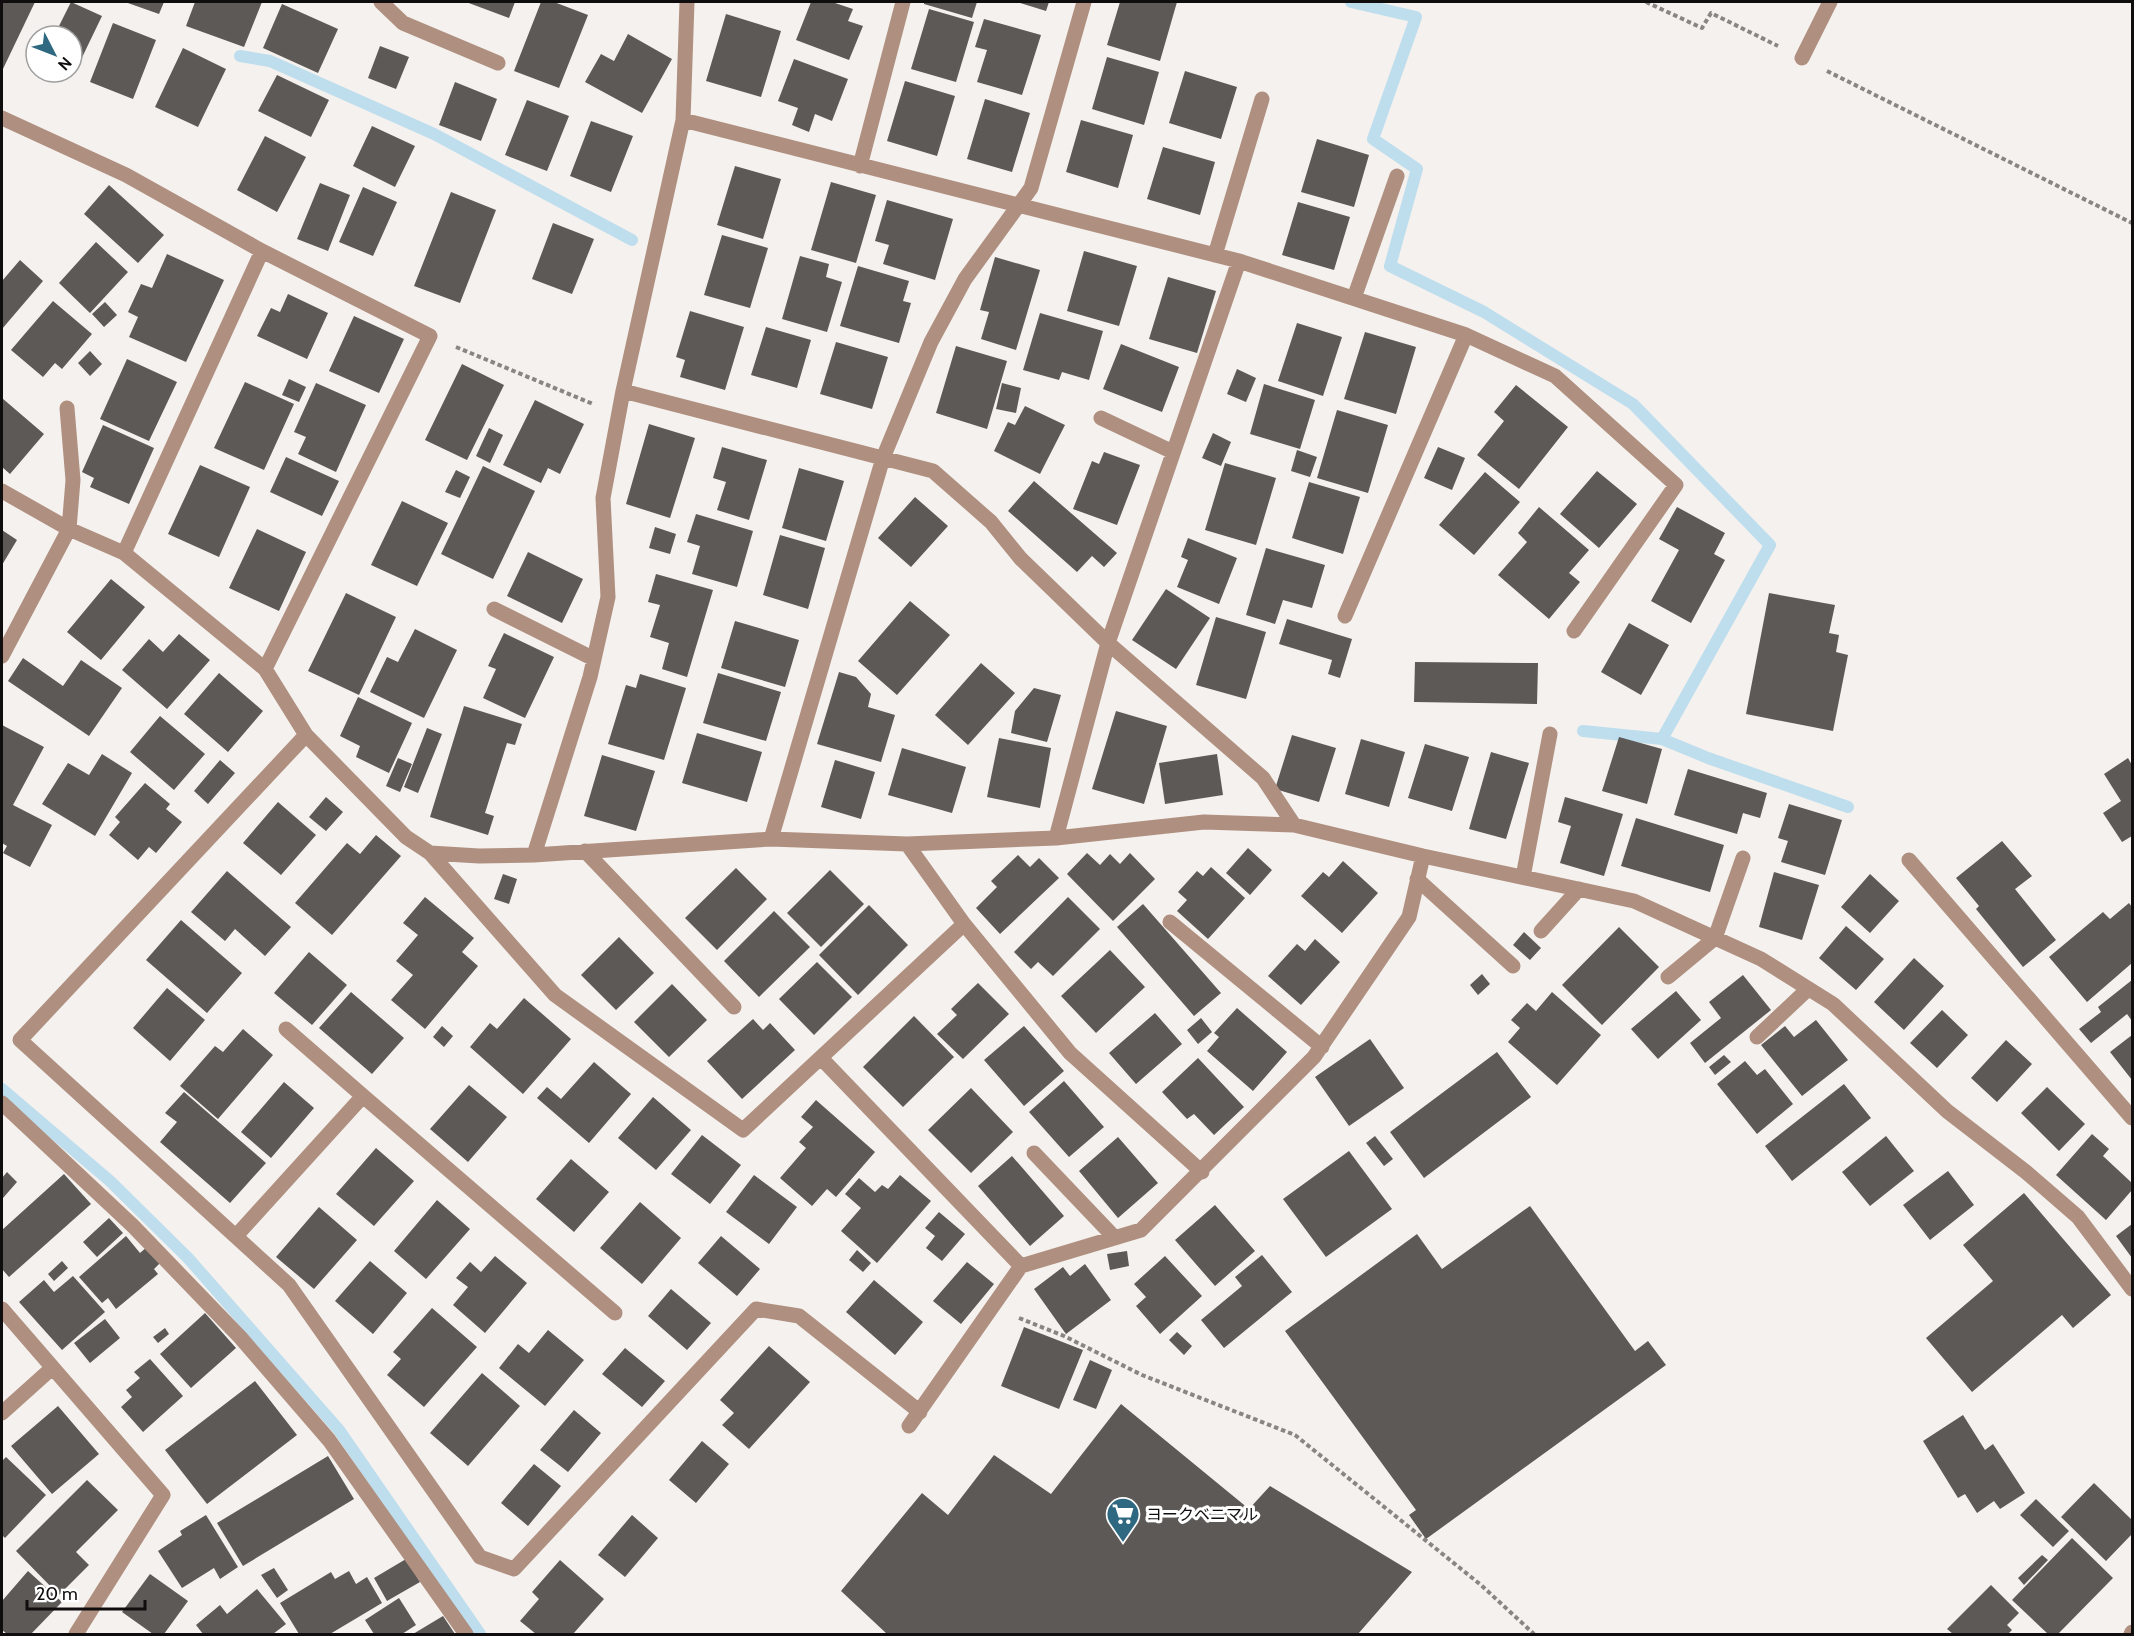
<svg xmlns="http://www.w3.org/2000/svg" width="2134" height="1636" font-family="Cabin,'Noto Sans JP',sans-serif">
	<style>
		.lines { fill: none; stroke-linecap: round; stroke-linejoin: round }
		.stream { stroke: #bedeee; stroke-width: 12 }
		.building { fill: #5d5957 }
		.path { stroke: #888583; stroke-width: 4; stroke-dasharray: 4.5 3; stroke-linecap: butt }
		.minor { stroke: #af8f7f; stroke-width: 15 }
		.labels { text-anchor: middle; stroke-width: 6; stroke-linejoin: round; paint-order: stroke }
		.poi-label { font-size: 16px; fill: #0f0d0d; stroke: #fff; text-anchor: start }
	</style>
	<rect width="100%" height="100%" fill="#f5f1ee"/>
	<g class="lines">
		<path class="stream" d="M1351 2 1416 17 1373 139 1417 169 1390 266 1484 312 1633 404 1770 545 1662 739
			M240 56 270 61 434 134 632 240
			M1583 731 1662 739 1708 758 1848 807
			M2 1089 110 1181 188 1258 339 1430 480 1634"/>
	</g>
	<path class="building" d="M2 2H35L2 71Z
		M71 2 102 16 75 72 72 71V36H54Z
		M125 2H164L159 14Z
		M195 2H262L244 47 186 26Z
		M466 2H515L509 18Z
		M541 2H554L588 15 559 88 514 71Z
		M811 2H832L853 9 848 21 863 26 849 60 796 40Z
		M924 2H977L972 18 924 4Z
		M1017 2H1049L1046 11Z
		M1120 2H1177L1160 61 1107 45Z
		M282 4 338 29 318 73 263 48Z
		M929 9 974 22 956 82 911 69Z
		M726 14 781 31 761 97 706 81Z
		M984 19 1041 35 1022 95 977 82 987 50 975 47Z
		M113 23 156 40 133 99 90 82Z
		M628 34 672 59 642 113 585 82 601 54 614 61Z
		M380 46 409 57 396 89 368 78Z
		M183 48 226 69 198 127 155 107Z
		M1107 57 1159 72 1144 125 1092 109Z
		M794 59 848 79 832 121 815 114 809 132 792 125 798 108 778 101Z
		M1185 71 1237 87 1221 139 1169 123Z
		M277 75 329 100 311 137 258 111Z
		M905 81 955 96 937 156 887 141Z
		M455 82 497 99 481 141 439 125Z
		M985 99 1030 113 1012 172 967 159Z
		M527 100 569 116 547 171 505 155Z
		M1081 120 1133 135 1118 188 1066 172Z
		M591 121 633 136 611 192 570 176Z
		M372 126 415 146 395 187 353 166Z
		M265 136 306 157 277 212 237 190Z
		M1317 139 1369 155 1354 207 1301 192Z
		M1163 147 1215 162 1200 215 1147 199Z
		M735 166 781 179 763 239 717 225Z
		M831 182 876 195 856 263 811 250Z
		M320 183 350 195 328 251 297 239Z
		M109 185 164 235 138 263 84 214Z
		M363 187 397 202 373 256 339 242Z
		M451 192 496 210 460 303 414 286Z
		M887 200 953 219 935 280 883 264 889 245 875 241Z
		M1298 202 1350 217 1334 270 1282 255Z
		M553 223 594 239 572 294 532 279Z
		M722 235 768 248 750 308 704 295Z
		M96 242 128 272 90 313 59 283Z
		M1084 251 1137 266 1119 326 1067 311Z
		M167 254 224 280 186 362 129 337 138 317 128 312 141 284 152 288Z
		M800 256 829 264 826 277 842 282 827 332 782 319Z
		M995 257 1040 270 1016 350 981 339 989 312 980 310Z
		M20 260 43 281 2 329V281Z
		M858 266 909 281 903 301 911 303 899 343 840 326Z
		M1168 277 1216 291 1197 353 1149 339Z
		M288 294 328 313 307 359 257 336 271 308 280 312Z
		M53 301 92 334 62 369 55 363 43 377 11 350Z
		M105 302 117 315 104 327 92 314Z
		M690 311 744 327 725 390 680 377 685 360 676 357Z
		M1040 313 1103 331 1089 380 1062 372 1059 380 1023 370Z
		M354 316 404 339 379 393 329 371Z
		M1297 323 1342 337 1323 396 1278 381Z
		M766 327 811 340 797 388 751 375Z
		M1365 332 1416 347 1396 414 1344 399Z
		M836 342 888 357 872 409 820 394Z
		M1121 344 1179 367 1162 412 1103 389Z
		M956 346 1007 361 987 429 936 413Z
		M90 351 102 364 90 376 78 363Z
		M127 359 177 382 149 441 100 419Z
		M462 364 504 385 467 460 425 440Z
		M1237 369 1256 378 1246 402 1227 394Z
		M289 379 306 387 299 402 282 395Z
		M245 382 294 404 264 470 214 448Z
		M316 383 366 405 336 472 298 454 306 437 294 432Z
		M1002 383 1021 388 1016 413 996 409Z
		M1264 384 1315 400 1300 449 1250 434Z
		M1516 385 1568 427 1519 489 1477 455 1504 421 1494 412Z
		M2 398 44 434 10 474 2 467Z
		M535 400 584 424 560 474 548 468 541 483 503 465Z
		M1025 406 1065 425 1040 474 994 451 1008 422 1015 425Z
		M1337 410 1388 425 1368 493 1317 478Z
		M649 424 695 438 670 518 626 504Z
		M103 425 154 448 129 504 90 487 94 478 82 472Z
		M489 428 503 435 490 463 476 456Z
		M1213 433 1231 442 1221 466 1202 458Z
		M722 447 767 460 749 520 717 510 726 482 713 478Z
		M1438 447 1465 458 1452 490 1424 478Z
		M1297 450 1317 457 1310 477 1291 471Z
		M1104 452 1140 465 1117 525 1073 509 1092 461 1099 464Z
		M286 457 339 481 322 516 270 492Z
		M1225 463 1276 478 1256 545 1205 530Z
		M200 465 250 487 219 557 168 534Z
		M483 466 535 491 493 579 441 554Z
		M799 468 844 481 826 541 782 528Z
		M456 470 470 477 460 498 445 492Z
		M1597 471 1637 504 1599 548 1560 514Z
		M1485 472 1520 502 1474 555 1439 525Z
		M1034 481 1117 553 1104 567 1092 556 1077 572 1008 511Z
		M1309 482 1360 497 1343 554 1292 538Z
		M915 497 948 526 911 567 878 538Z
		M402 501 448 523 417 586 371 565Z
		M1539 507 1589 550 1569 573 1580 582 1549 619 1498 575 1527 542 1518 533Z
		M1677 507 1725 533 1714 554 1725 560 1691 623 1651 601 1679 550 1659 539Z
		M696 514 753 531 737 587 692 574 700 546 687 542Z
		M655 527 676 534 670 554 649 548Z
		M257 529 306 552 279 611 229 588Z
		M2 530 17 540 2 565Z
		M780 535 825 548 808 609 763 595Z
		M1188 538 1237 558 1219 604 1177 587 1188 560 1181 557Z
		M1266 548 1325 565 1312 608 1283 600 1275 624 1246 615Z
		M528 552 583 579 562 623 507 596Z
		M656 574 713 590 687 677 662 669 669 643 650 637 660 605 648 602Z
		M111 579 145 607 101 660 67 632Z
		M1166 589 1210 618 1176 669 1132 640Z
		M346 593 396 617 359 695 308 671Z
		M1769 593 1835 605 1829 633 1839 635 1836 652 1848 655 1833 731 1746 714Z
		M910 601 950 635 897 695 858 661Z
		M1216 617 1266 632 1246 699 1196 685Z
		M1287 619 1352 639 1340 678 1328 674 1332 660 1279 644Z
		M735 621 799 640 785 687 721 668Z
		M1629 623 1669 645 1641 695 1601 672Z
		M415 629 457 650 424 718 370 692 387 657 398 662Z
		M504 633 554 657 525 718 483 698 496 669 488 666Z
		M179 634 210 660 167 709 122 670 149 639 163 652Z
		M23 658 63 686 81 660 122 688 89 736 8 681Z
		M1415 662 1538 663 1537 704 1414 702Z
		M981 663 1015 693 968 745 935 715Z
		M839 672 856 677 871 694 868 707 895 715 881 762 817 744Z
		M219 673 263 711 228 752 184 714Z
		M718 673 781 692 766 741 703 723Z
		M640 674 686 688 664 760 608 744 626 685 636 688Z
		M1034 688 1061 695 1047 742 1011 733 1015 711Z
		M358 697 412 723 389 773 356 757 360 746 340 736Z
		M464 706 522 724 515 745 507 743 485 813 494 816 488 835 430 817Z
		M1116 711 1167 726 1144 804 1092 789Z
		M160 716 205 754 174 790 130 752Z
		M2 725 44 747 13 805 52 825 30 867 3 853 7 846 2 843Z
		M427 728 442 734 418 793 404 787Z
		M697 733 762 752 747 802 682 783Z
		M1292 735 1336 748 1319 802 1275 789Z
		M1619 737 1662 749 1647 804 1602 791Z
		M999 738 1051 748 1040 808 987 797Z
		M1361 739 1405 752 1389 807 1345 794Z
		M1425 744 1469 757 1452 811 1408 798Z
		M902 748 966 767 952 813 888 795Z
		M1491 752 1529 763 1506 839 1469 829Z
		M102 754 132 773 95 836 42 804 68 763 89 775Z
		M1217 754 1223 795 1165 804 1159 763Z
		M602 755 655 771 636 831 584 816Z
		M398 758 412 764 400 792 386 786Z
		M2128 758 2132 765V836L2122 842 2103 813 2121 801 2104 774Z
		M220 760 235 773 208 804 194 791Z
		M835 760 875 772 861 819 821 807Z
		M1688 769 1767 793 1760 818 1743 813 1737 834 1674 815Z
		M145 783 170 804 166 809 182 822 156 853 149 847 138 860 109 835 120 822 115 817Z
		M326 797 343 812 326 831 309 817Z
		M1565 797 1623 814 1604 876 1560 863 1571 826 1558 822Z
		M278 802 316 835 281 875 243 843Z
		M1789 804 1842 820 1825 875 1781 862 1788 841 1778 838Z
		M1636 818 1724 845 1710 892 1621 866Z
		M376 835 401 856 332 935 295 903 347 843 360 854Z
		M2002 841 2032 876 2015 889 2056 940 2023 967 1976 909 1979 906 1956 878Z
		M1248 848 1272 870 1250 895 1226 873Z
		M1087 853 1100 865 1110 854 1120 864 1130 853 1155 879 1113 921 1067 874Z
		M1018 855 1030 867 1039 858 1059 878 1000 934 976 908 997 887 991 881Z
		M1343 861 1378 893 1342 933 1301 896 1323 872 1329 877Z
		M1211 867 1245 898 1208 939 1177 911 1187 900 1178 892 1197 871 1203 876Z
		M736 868 767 899 717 950 685 918Z
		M830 870 864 904 821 947 787 913Z
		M227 871 291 927 265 956 235 929 225 941 191 912Z
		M1774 872 1819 885 1802 940 1759 927Z
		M503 874 517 879 509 904 494 899Z
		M1870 874 1899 901 1870 933 1841 907Z
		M425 897 474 938 462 952 478 966 425 1029 391 1000 413 975 396 961 418 935 403 923Z
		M1068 897 1100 929 1053 976 1038 962 1031 969 1014 952Z
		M2129 903 2132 907V963L2087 1002 2049 957 2103 912 2110 919Z
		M1143 904 1221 993 1194 1016 1117 927Z
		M869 905 908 945 858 995 819 955Z
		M774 911 810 947 759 997 724 961Z
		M181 920 242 973 207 1013 146 960Z
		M1846 926 1884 959 1856 990 1819 958Z
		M1619 927 1659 967 1602 1025 1562 985Z
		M1524 932 1541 948 1530 960 1513 945Z
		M619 937 654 973 616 1010 581 975Z
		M1315 939 1340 962 1301 1005 1268 976 1297 944 1305 951Z
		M1110 950 1145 987 1096 1033 1061 996Z
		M309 952 347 985 312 1025 274 993Z
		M1914 958 1944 986 1904 1030 1874 1002Z
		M817 962 852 997 814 1035 779 999Z
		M1482 974 1490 984 1478 995 1470 985Z
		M1743 975 1771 1010 1705 1063 1690 1043 1721 1018 1709 1002Z
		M2132 980V1021L2127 1014 2091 1043 2079 1029 2101 1012 2098 1007Z
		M978 983 1009 1014 963 1059 937 1034 957 1015 951 1009Z
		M672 984 707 1020 669 1057 634 1022Z
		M167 988 205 1020 170 1061 133 1028Z
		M1676 991 1701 1020 1658 1059 1631 1029Z
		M351 992 404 1038 372 1074 319 1028Z
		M1552 992 1601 1035 1557 1085 1508 1042 1520 1028 1511 1020 1527 1003 1536 1011Z
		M524 998 571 1039 523 1094 470 1047 490 1023 497 1029Z
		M1237 1008 1287 1052 1253 1091 1207 1051 1219 1037 1214 1033Z
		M1942 1010 1968 1035 1937 1068 1910 1043Z
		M1155 1013 1182 1044 1136 1084 1109 1053Z
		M914 1016 954 1057 903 1107 863 1067Z
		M1201 1018 1212 1032 1198 1044 1187 1030Z
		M753 1019 763 1030 770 1023 795 1050 742 1099 707 1061Z
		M1816 1020 1848 1060 1802 1096 1761 1045 1785 1026 1794 1037Z
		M442 1026 453 1036 444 1047 433 1037Z
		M1024 1026 1064 1071 1024 1106 984 1060Z
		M243 1029 273 1055 218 1119 180 1086 215 1046 223 1052Z
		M2132 1035V1080L2110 1052Z
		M1370 1039 1404 1088 1349 1126 1315 1077Z
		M2006 1040 2032 1064 1997 1102 1971 1078Z
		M1497 1052 1531 1097 1424 1178 1390 1132Z
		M1724 1055 1731 1062 1715 1075 1709 1067Z
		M1198 1058 1244 1107 1214 1135 1194 1114 1187 1119 1162 1092Z
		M1745 1061 1757 1075 1765 1069 1793 1104 1757 1134 1717 1084Z
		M594 1062 631 1094 589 1143 537 1098 547 1087 561 1099Z
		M1064 1081 1104 1127 1069 1157 1029 1112Z
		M284 1082 314 1108 271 1158 241 1132Z
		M1844 1084 1871 1118 1792 1181 1765 1146Z
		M469 1085 507 1117 468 1162 430 1129Z
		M2047 1087 2085 1124 2059 1151 2021 1113Z
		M971 1088 1013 1132 971 1173 928 1130Z
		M184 1092 266 1163 230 1203 160 1142 177 1122 165 1113Z
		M653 1097 691 1130 656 1170 618 1138Z
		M816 1100 875 1152 836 1197 827 1189 812 1206 780 1178 806 1148 799 1142 813 1127 801 1117Z
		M2092 1134 2109 1149 2103 1156 2132 1183V1190L2106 1220 2056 1175Z
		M702 1135 741 1165 710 1204 671 1174Z
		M1375 1136 1393 1159 1384 1166 1366 1143Z
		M1886 1136 1914 1171 1870 1206 1842 1172Z
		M1118 1137 1158 1183 1118 1218 1079 1171Z
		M376 1148 414 1181 374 1226 336 1194Z
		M1349 1151 1392 1209 1326 1257 1283 1199Z
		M1012 1156 1064 1216 1030 1246 978 1186Z
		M571 1159 609 1192 574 1232 536 1199Z
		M1948 1171 1974 1205 1930 1240 1903 1205Z
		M7 1172 17 1182 3 1198 2 1178Z
		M64 1174 91 1204 9 1277 2 1269V1230Z
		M754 1175 797 1207 769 1244 726 1212Z
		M900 1175 931 1201 877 1263 841 1231 861 1208 845 1194 859 1178 875 1192 882 1185 888 1189Z
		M2024 1193 2111 1295 2073 1328 2062 1315 1972 1392 1926 1338 1993 1281 1963 1245Z
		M437 1200 470 1229 426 1279 394 1251Z
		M640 1202 681 1238 642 1284 600 1248Z
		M1215 1205 1255 1251 1215 1286 1175 1240Z
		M1530 1206 1635 1351 1648 1341 1666 1365 1426 1539 1409 1515 1416 1510 1285 1331 1417 1234 1442 1269Z
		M319 1207 357 1240 314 1289 276 1257Z
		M939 1212 965 1234 942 1261 926 1248 935 1236 925 1228Z
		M109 1218 123 1233 97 1257 83 1242Z
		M2132 1224V1258L2116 1236Z
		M126 1236 140 1253 148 1246 161 1262 154 1269 158 1274 116 1309 108 1298 102 1303 79 1277Z
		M721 1236 760 1269 737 1296 698 1263Z
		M857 1250 871 1263 863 1272 849 1260Z
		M1127 1251 1129 1266 1110 1270 1107 1254Z
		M1262 1255 1292 1292 1224 1348 1201 1320 1242 1286 1235 1277Z
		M495 1256 527 1283 485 1333 453 1305 468 1287 456 1278 470 1262 481 1272Z
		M1165 1256 1202 1296 1160 1334 1136 1306 1146 1297 1134 1284Z
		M62 1261 68 1268 54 1281 48 1274Z
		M370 1261 407 1293 373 1334 335 1301Z
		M967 1262 994 1284 961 1324 933 1301Z
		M1085 1264 1111 1300 1066 1334 1034 1289 1063 1267 1070 1276Z
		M73 1276 105 1312 62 1350 19 1302 44 1280 54 1292Z
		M874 1280 923 1322 895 1355 846 1312Z
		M671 1289 711 1323 687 1350 648 1316Z
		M432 1308 477 1347 424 1407 387 1375 401 1359 393 1352Z
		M205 1313 236 1348 191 1388 160 1354Z
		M105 1319 120 1338 90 1363 74 1343Z
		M1024 1327 1083 1350 1059 1409 1001 1386Z
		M165 1328 169 1334 158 1343 153 1337Z
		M548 1330 584 1360 545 1406 499 1368 518 1344 529 1353Z
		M1177 1332 1192 1346 1184 1355 1169 1340Z
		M769 1346 810 1382 749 1449 722 1425 734 1413 720 1400Z
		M625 1348 665 1381 642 1407 602 1374Z
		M150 1359 183 1396 143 1432 121 1407 132 1397 126 1390 140 1378 134 1372Z
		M1090 1360 1112 1370 1096 1409 1073 1400Z
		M482 1373 520 1406 468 1466 430 1433Z
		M255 1381 297 1435 207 1504 165 1450Z
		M1121 1404 1249 1509 1270 1486 1412 1572 1358 1634H887L841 1591 922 1493 948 1515 994 1455 1051 1494Z
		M58 1406 99 1454 52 1494 11 1446Z
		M574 1410 601 1433 568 1472 540 1450Z
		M1963 1415 1985 1450 1993 1444 2025 1493 2000 1509 1994 1501 1977 1513 1965 1494 1958 1498 1923 1441Z
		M702 1441 729 1464 696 1503 669 1480Z
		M328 1456 354 1499 243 1566 217 1523Z
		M6 1457 46 1495 5 1538 2 1535V1461Z
		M534 1464 561 1486 528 1526 501 1503Z
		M87 1480 118 1510 76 1552 89 1565 59 1595 16 1551Z
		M2094 1483 2132 1520V1534L2106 1561 2061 1517Z
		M2036 1499 2069 1531 2053 1547 2020 1515Z
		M206 1515 238 1567 220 1579 214 1568 182 1588 158 1551 182 1535 180 1531Z
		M632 1515 658 1538 625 1577 598 1555Z
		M2072 1538 2113 1578 2058 1634H2048L2012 1600Z
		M2042 1555 2048 1560 2024 1585 2018 1578Z
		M406 1559 420 1582 387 1601 374 1578Z
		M560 1560 604 1599 573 1634H536L520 1621 539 1599 532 1592Z
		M274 1568 288 1590 277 1598 261 1575Z
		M28 1571 62 1602 31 1634H7L2 1630V1601Z
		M349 1571 356 1584 367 1577 382 1603 330 1634H299L280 1603 331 1572 335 1579Z
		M150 1574 188 1601 164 1634H153L122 1612Z
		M1991 1585 2019 1613 2007 1625 2012 1630 2008 1634H1953L1947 1629Z
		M257 1589 286 1624 273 1634H203L196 1625 220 1605 227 1614Z
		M399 1598 416 1625 402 1634H374L365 1620Z
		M443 1616 455 1634H413Z"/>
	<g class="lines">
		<path class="path" d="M1646 2 1702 28 1711 13 1778 46
			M1827 71 2132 223
			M456 347 593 404
			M1019 1318 1064 1336 1142 1375 1295 1435 1481 1585 1534 1634"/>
		<path class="minor" d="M381 2 403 23 498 63
			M1802 58 1830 2
			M2 118 126 175 262 251 430 336 265 669
			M683 120 1239 261 1466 335 1555 376 1676 485 1574 631
			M860 166 903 2
			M1215 255 1262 99
			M1354 298 1397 176
			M623 391 933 471 991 522 1021 559 1108 643 1263 778 1294 825
			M1101 418 1173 452
			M2 491 69 529 124 553 265 669 306 735 406 837 430 853 479 856 534 855 771 839 907 844 1056 838 1204 822 1294 825 1423 856 1634 901 1761 959 1833 1004 1947 1111 2026 1172 2078 1217 2132 1289
			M124 553 262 251
			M494 609 594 659
			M1345 616 1466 335
			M2 656 69 529 73 480 67 408
			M306 735 20 1040 289 1285 480 1557 514 1569 756 1309 799 1316 920 1412
			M1056 838 1108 643 1239 261
			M771 839 883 458 931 342 965 279 1031 188 1084 2
			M907 844 964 924 1070 1053 1202 1172
			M585 851 734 1007
			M430 853 555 995 743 1130 964 924
			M534 855 590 677 608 597 603 498 623 391 683 120 687 2
			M1909 860 2132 1118
			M1523 877 1550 734
			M1417 879 1513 966
			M1170 922 1322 1047
			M1541 931 1579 889
			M1668 977 1715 938 1743 858
			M286 1029 363 1096
			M1757 1037 1808 989
			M821 1058 1021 1266
			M2 1103 133 1226 240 1337 329 1440 466 1634
			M1034 1153 1115 1238
			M236 1236 363 1096 615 1313
			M2 1309 163 1495 76 1634
			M2 1413 51 1369
			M909 1426 1021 1266 1141 1230 1314 1057 1409 917 1423 856
			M2131 1634 2132 1632"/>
	</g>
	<defs>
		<symbol id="supermarket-pin" viewBox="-11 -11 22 30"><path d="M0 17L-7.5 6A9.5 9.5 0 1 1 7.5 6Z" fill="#2e6981" stroke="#fff"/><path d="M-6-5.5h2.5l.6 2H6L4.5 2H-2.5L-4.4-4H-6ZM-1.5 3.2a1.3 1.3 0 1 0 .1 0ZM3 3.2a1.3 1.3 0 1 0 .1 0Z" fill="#fff"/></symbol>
	</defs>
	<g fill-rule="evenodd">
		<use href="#supermarket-pin" x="1104" y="1495" width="38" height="52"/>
	</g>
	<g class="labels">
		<g class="poi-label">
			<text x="1146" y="1520">ヨークベニマル</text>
		</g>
	</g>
	<rect width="2134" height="1636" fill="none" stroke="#0f0d0d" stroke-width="6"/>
	<g transform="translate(54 54) rotate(132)"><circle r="28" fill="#ffffff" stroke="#9f9e9e" stroke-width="1.5"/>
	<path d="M0-4.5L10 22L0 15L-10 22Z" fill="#2e6981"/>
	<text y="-9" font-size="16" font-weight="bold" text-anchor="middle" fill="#0f0d0d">N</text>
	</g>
	<path d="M27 1600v9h118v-9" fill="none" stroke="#0f0d0d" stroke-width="3"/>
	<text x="36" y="1600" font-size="18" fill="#0f0d0d" stroke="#ffffff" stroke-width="4.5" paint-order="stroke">20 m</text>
</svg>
